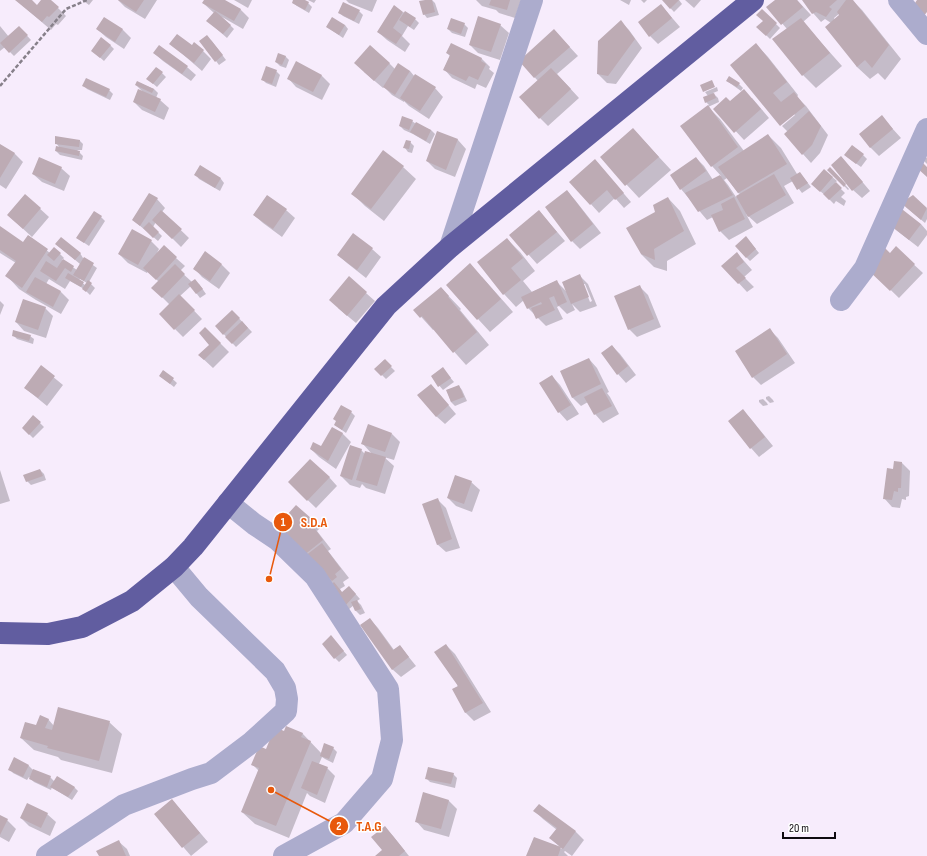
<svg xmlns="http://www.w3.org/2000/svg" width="927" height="856" font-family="'Sofia Sans Condensed',sans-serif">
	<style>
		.shadow { fill: #0003; fill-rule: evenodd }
		.building { fill: #bdabb4 }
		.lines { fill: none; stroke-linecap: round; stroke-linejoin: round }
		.path { stroke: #87808a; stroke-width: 2.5; stroke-dasharray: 4 2; stroke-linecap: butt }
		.minor { stroke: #acaccd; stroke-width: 22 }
		.highway { stroke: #615da0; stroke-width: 22 }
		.leader { fill: none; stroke: #e8590c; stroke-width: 1.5 }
		.callout-dot { fill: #e8590c; stroke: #fff; stroke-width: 1.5 }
		.mark-label { font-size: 12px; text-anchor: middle; font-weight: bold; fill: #fff }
		.callout-label { font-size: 14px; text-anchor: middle; font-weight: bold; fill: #e8590c; stroke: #fff; stroke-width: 3; stroke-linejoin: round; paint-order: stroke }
	</style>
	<rect width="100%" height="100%" fill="#f7ecfc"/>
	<path class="shadow" d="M16 0H30L37 6 43 0H50L66 16 58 25 56 24 51 30Z
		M82 0H93L89 5Z
		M118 0H157L145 19 125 7Z
		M205 0H223L240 9 249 18 243 29 222 17 234 29 227 38 212 25 214 13 203 3Z
		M234 0H252L248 8Z
		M294 0H302L308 3 312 7 309 13 297 6 293 3Z
		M308 0H316L314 3Z
		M346 0H377L372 12 349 3Z
		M429 0H432L435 3 439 15 427 18 424 14Z
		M476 0H521L515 18 499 13 496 10 482 6Z
		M620 0H631L629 5Z
		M641 0H647L644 3Z
		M663 0H679L682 4 674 12Z
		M685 0H701L694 8Z
		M777 0H797L811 15 803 22 842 66 816 88 803 75 787 29 768 7Z
		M812 0H852L862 10 901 59 885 80 878 73 870 79 857 67 831 23 825 19 821 22 813 13ZM840 13 841 15 835 20 834 18Z
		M661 5 680 27 658 44 650 36Z
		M762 10 780 28 770 39 758 27 764 22Z
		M359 11 363 15 359 24 343 16 339 12Z
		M403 12 415 19 419 23 414 30 408 26 402 36 410 44 405 52 387 40 378 32Z
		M104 18 123 30 131 38 124 49 106 37 97 29Z
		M621 22 629 30 642 48 616 84 607 83 598 74Z
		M464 24 468 28 465 37 452 33 448 29Z
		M345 25 348 29 343 38 327 27Z
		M500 25 509 33 500 60 478 53 470 45Z
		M0 26 9 37 19 27 31 40 14 56 5 47 0 51Z
		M554 30 578 56 557 74 579 98 548 126 540 118 538 81 520 61Z
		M211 40 226 60 219 65 216 61Z
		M171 44 203 51 211 59 202 71Z
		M451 44 482 59 490 67 489 69 494 73 486 88 477 84 475 89 452 78 444 69 450 56 447 53Z
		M756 44 768 57 798 95 797 97 806 106 828 135 820 153 811 163 785 134 788 132 782 126 795 115 794 114 780 125Z
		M110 45 114 49 104 61 96 54Z
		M154 53 187 67 196 75 191 81 163 61Z
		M285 56 289 60 286 68 280 66 276 62Z
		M297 63 322 76 330 84 322 100 296 87 288 78Z
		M389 63 395 69 410 71 415 77 435 88 443 97 429 119 409 106 404 101V102L392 95 384 87 383 88 364 72Z
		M157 68 166 77 157 87 151 82Z
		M276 71 280 75 276 87 266 83 262 79Z
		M727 81 739 84 743 88 741 91Z
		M137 82 154 89 158 93 156 98 160 100 169 108 164 120 142 110 134 102 143 92 136 85Z
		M83 85 109 90 113 94 110 100 87 89Z
		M717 87 718 91 713 93 718 98 719 102 708 107 720 119 744 151 768 135 781 148 797 174 803 177 811 187 802 193 793 181 784 186 794 203 757 224 746 214 753 227 729 240 720 231 713 217 707 220 681 189 696 158 704 166 713 180 721 176 712 166 682 126 709 105 706 102 708 96 705 92ZM727 178 738 193 740 194 736 197 728 185 724 180Z
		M752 98 769 118 744 140 715 109 730 102Z
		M882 117 901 138 879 156 870 147Z
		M412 121 416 124 431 130 435 134 430 144 413 134 404 130 400 126Z
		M633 129 671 170 639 198 601 157Z
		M438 133 458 140 466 149 455 177 435 169 427 161Z
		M79 140 83 144 82 150H77L83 156 82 160 60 155 56 151 60 148 56 143Z
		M410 142 414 146 412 153 408 152 405 148Z
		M0 145 15 154 23 162 6 189 0 185Z
		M863 155 867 159 861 167 850 159Z
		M924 156 927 158V164L922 159Z
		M595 160 631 202 624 208 615 198 599 213 571 182Z
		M849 166 870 191 862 198 853 190Z
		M200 167 221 179 224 183 220 191 199 179 196 175Z
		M403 167 416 179 384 221 365 206 352 193Z
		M61 168 70 176 64 191 42 182 33 174Z
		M830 169 849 189 848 190 829 170Z
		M824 170 837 181 835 183 845 193 841 197 846 201 844 206 836 201 834 204 825 195 816 188Z
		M567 191 575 200 601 233 580 249 572 241Z
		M25 195 49 217 32 237 8 215Z
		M267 196 286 210 295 218 282 237 263 223 254 215Z
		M912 196 927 209V219L925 223 906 207Z
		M668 198 680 211 696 244 667 261V271L654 267 641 254 657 213Z
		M157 199 165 208 162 212 189 238 181 247 156 222 153 227 162 236 158 241 133 220Z
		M539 211 565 241 537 264 511 235Z
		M101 217 105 221 89 246 77 238Z
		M888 222 921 224 927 231V235L918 247 896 230Z
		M0 227 24 244 29 236 50 253 60 254 64 258 62 260 77 270 80 264 56 244 80 253 83 258 97 268 89 282 95 288 90 295 84 289 70 281 65 289 49 279 46 284 61 292 69 300 61 314 36 300 19 289 7 276 16 263 0 253ZM80 279 87 283 85 285 79 280Z
		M354 235 372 249 381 257 366 278 347 263 338 255Z
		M507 239 520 252 535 271 523 281 532 292 556 281 567 292 579 275 588 284 597 306 580 312 572 304 575 310 567 314 559 306 557 307 563 319 546 326 528 308 524 300 516 307 504 294ZM583 284H585L592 301 590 302Z
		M151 241 159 249 157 253 164 247 176 258 185 266 180 271 192 282 199 284 206 294 200 298 191 286 180 296 202 319 183 337 160 314 170 305 153 288 159 282 148 271 147 273 128 263 119 254Z
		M750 242 759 253 750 261 746 257Z
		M896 248 923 273 899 298 868 268 890 254Z
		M205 253 222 265 230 273 219 289 202 277 194 268Z
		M737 253 752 270 744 277 754 287 747 292 723 266Z
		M482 277 513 312 490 332 478 319Z
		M349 278 375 301 356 323 338 308Z
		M640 287 648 295 661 327 637 337 629 329Z
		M441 288 461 309 460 310 489 345 466 365 434 329 433 330 415 310Z
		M0 301 4 305 0 315Z
		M45 308 53 316 46 338 24 331 16 322Z
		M232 311 252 332 236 347 216 326Z
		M205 328 229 352 213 368 199 355 210 345Z
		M770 330 778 338 795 363 761 385 753 377Z
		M13 335 30 336 34 339 33 344 17 339Z
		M612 346 620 354 636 375 626 383 618 374 602 353Z
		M589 359 597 368 609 392 607 393 610 397 619 414 603 423 595 414 588 402 581 406 572 397Z
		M384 360 395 371 386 379 376 369Z
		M41 367 63 385 47 406 25 388Z
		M443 369 454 382 443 390 432 377Z
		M164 371 177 383 174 387 160 376Z
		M552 376 560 385 579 414 567 421 559 412 541 384Z
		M459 386 462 390 467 401 455 406 451 402 447 390Z
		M439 394 456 414 445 424 436 416Z
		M769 396 773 400 774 402 770 403 766 399V397Z
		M763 399 767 403 768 405 763 406 759 402V400Z
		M743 411 751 419 773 446 759 457 751 448Z
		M351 412 355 416 346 433 335 425Z
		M33 416 44 427 33 438 23 428Z
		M342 433 351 442 336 469 319 457 311 449 322 448Z
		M392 434 400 442 394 460 384 457 394 466 385 494 366 488 362 484 360 488 350 485 341 476 361 450 365 454H372L362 443Z
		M902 463 910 471 909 496 906 497V500L902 499 900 508 892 507 884 498 893 470Z
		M0 470 10 501 0 504Z
		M40 470 44 474 46 480 31 485 27 481Z
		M329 477 337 486 316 508 289 482Z
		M471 482 480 490 472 512 456 506 448 498Z
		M438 500 446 508 460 548 446 552 437 544Z
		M296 506 320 528 317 531 331 549 328 551 349 578 343 582 345 586 340 589 342 593 353 591 360 599 357 601 361 605 365 613 360 615 356 611 354 605 348 610 277 527Z
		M370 619 378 628 394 650 400 646 416 666 401 677 392 669Z
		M335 641 347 655 339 662 335 658Z
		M446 645 455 654 491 712 474 721 465 712Z
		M48 719 54 726 109 722 122 734 112 773 61 760 58 757 34 750 21 738Z
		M285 732 302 733 322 754 333 748 337 752 333 763 325 759 322 757 319 764 327 768 335 776 325 803 310 796 307 793 289 838 255 824 242 812 259 771 252 764Z
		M15 759 29 766 33 770 50 777 55 782 74 787 78 791 72 800 56 790 52 787 51 790 34 782 29 777 27 780 13 773 10 769Z
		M453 774 457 778 455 788 430 782 426 778Z
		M424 793 449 801 457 809 449 837 424 830 416 821Z
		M172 800 208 842 191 856 155 814Z
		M539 805 576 832 584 840 572 856 565 851 564 852 568 856H527L534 838 562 849 551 838 557 830 543 819 535 811Z
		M47 814 56 822 50 836 29 826 21 818Z
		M0 816 7 820 16 829 9 842 0 837Z
		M385 828 393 836 409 856H377L383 850Z
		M118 841 127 849 130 856H100Z"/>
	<path class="building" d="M15 0H32L37 5 41 0H51L59 7 49 17 47 16 42 22Z
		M118 0H144L136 12Z
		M204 0H225L241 9 234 21 202 3Z
		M293 0H305L309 2 305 10 292 3Z
		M425 0H432L435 12 423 15 419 1Z
		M491 0H510L507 10 489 5Z
		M662 0H679L670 9Z
		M775 0H797L803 7 781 25 766 7Z
		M802 0H837L829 7 832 9 826 17 816 12 812 14Z
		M846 0H853L889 45 872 68 865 60 857 67 825 27 839 15 837 12Z
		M917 0H927V12L923 17 911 9Z
		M343 2 360 10 354 21 338 13Z
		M661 4 672 18 649 37 638 22Z
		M394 5 403 12 393 28 402 35 396 44 377 32Z
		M762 9 777 23 766 36 756 27 763 21 756 15Z
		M215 11 231 25 223 34 206 21Z
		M405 11 416 18 410 27 399 20Z
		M478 16 501 24 491 52 469 45Z
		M104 17 123 29 115 42 96 29Z
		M332 17 345 25 339 35 326 27Z
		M451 18 465 23 461 34 447 29Z
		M801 18 830 53 802 76 772 39Z
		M621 20 635 39 608 76 597 74 598 41Z
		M19 26 28 35 9 53 0 43Z
		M554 29 570 47 534 78 519 61Z
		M177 34 192 45 194 42 204 50 194 63 169 44Z
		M207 35 223 55 215 62 199 41Z
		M101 37 111 45 100 58 91 51Z
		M451 43 482 58 481 61 486 64 478 80 469 76 466 81 443 70 450 55 446 53Z
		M756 43 787 82 773 93 781 102 794 92 805 106 780 126 730 65Z
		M159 45 188 66 182 74 153 53Z
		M370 45 390 63 374 81 354 63Z
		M278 53 286 56 282 65 275 62Z
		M296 61 322 75 313 92 287 79Z
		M398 63 410 71 395 95 383 87Z
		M266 66 277 70 272 84 261 80Z
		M156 67 163 72 153 84 146 79Z
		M551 68 571 89 539 119 519 97Z
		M415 74 436 87 420 111 400 98Z
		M729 76 740 83 737 87 726 81Z
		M86 78 110 89 106 97 82 86Z
		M712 80 715 87 703 92 700 85Z
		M137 81 154 89 152 93 135 85Z
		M138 89 161 99 155 112 133 102Z
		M744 89 761 109 734 133 713 109 726 97 730 101Z
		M714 93 716 98 705 103 703 97Z
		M708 105 738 147 711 167 680 126Z
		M809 111 821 126 812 145 802 155 784 134Z
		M882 115 893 129 870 148 859 134Z
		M402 116 413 120 409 130 399 126Z
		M416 122 431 130 426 141 410 132Z
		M633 128 659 157 625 186 600 157Z
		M437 131 458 139 446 170 426 161Z
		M768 134 787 164 738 193 718 167Z
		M55 136 80 140 79 147 55 144Z
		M406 140 411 141 409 149 403 148Z
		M0 144 15 153 0 178Z
		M852 145 864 154 856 164 844 155Z
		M56 146 80 151 79 156 55 151Z
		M383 150 404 166 371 209 351 194Z
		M841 156 863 182 852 191 831 165Z
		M39 157 62 167 55 184 32 174Z
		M696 157 706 171 680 190 670 175Z
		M595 159 624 193 615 200 607 190 590 205 569 182Z
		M922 162 927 167V177L917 168Z
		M200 165 221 178 215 188 194 175Z
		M830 167 846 184 844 187 827 170Z
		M824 169 833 177 820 192 811 184Z
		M800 172 808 183 797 190 790 178Z
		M774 174 786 195 748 217 736 196Z
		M720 175 733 195 698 212 685 193Z
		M836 182 842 188 829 200 823 194Z
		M567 190 593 224 571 242 545 207Z
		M149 193 158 198 140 226 132 220Z
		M25 194 41 208 23 229 7 215Z
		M267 195 287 209 273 229 253 215Z
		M913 195 927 208 921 220 901 203Z
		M668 197 684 231 654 249 655 260 641 254 626 228 655 212 653 205Z
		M734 197 745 219 719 232 711 215 723 210 721 204Z
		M898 206 921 224 909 240 886 222Z
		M161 210 182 229 172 239 152 220Z
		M539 210 557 232 527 256 509 235Z
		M94 211 102 216 84 243 76 238Z
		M149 222 159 232 153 238 143 228Z
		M0 226 23 242 28 235 48 249 22 288 5 276 16 261 0 250Z
		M132 229 152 240 138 265 118 254Z
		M353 233 373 248 357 270 337 255Z
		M746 236 756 249 746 258 735 246Z
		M61 237 81 253 75 260 55 244Z
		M507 238 523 258 511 268 521 280 503 295 477 262Z
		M164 245 177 257 156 280 143 268Z
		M896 246 915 264 890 291 866 268 885 248 890 253Z
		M54 247 61 253 54 261 47 255Z
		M205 251 222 264 210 281 193 269Z
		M737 252 744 262 736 268 746 278 738 284 721 266Z
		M84 257 94 263 84 281 73 275Z
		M63 259 74 266 71 272 65 268 56 281 40 271 46 261 57 268Z
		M470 263 501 299 477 320 446 285Z
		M175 264 185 274 162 298 151 288Z
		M68 273 84 282 81 287 65 278Z
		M580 274 589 297 571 304 562 282Z
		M349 276 367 292 347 316 329 300Z
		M35 277 61 291 53 307 26 292Z
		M195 279 203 289 196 294 188 284Z
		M88 280 92 283 86 292 82 289Z
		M557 280 567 302 558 306 554 296 549 298 555 310 536 319 531 308 542 304 541 302 527 309 521 297Z
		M640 285 654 319 628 330 614 296Z
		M441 287 449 296 448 297 477 332 453 353 422 316 420 318 413 310Z
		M179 294 195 310 174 330 159 314Z
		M23 299 46 307 38 330 15 322Z
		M232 310 240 318 223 335 215 326Z
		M242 321 248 328 232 344 225 337Z
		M205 327 221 343 204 360 198 355 209 345 199 333Z
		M770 328 787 354 752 378 735 351Z
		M13 330 31 335 29 341 12 336Z
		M612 345 628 366 617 375 601 353Z
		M589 358 601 384 572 398 560 371Z
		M385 359 392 366 381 376 374 369Z
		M41 365 55 376 38 398 24 388Z
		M443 367 451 378 438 387 431 376Z
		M163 370 174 378 170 384 159 376Z
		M552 375 571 405 558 413 539 383Z
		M431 384 449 405 436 417 417 395Z
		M459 385 464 397 451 402 446 390Z
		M602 388 612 406 594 415 584 397Z
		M341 405 352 411 342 430 334 425 336 421 333 419Z
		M743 409 765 437 750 449 728 421Z
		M33 415 41 422 29 435 22 428Z
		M368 424 392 433 385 452 361 444Z
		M332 427 343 433 328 461 310 449 313 442 321 446Z
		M350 445 362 449 352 480 340 476Z
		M365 451 386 457 377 486 356 480Z
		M310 459 330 477 307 501 288 482Z
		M894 461 902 462 901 488H898V492L894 491 892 500 883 499 887 468 893 469Z
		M40 469 43 476 26 482 23 475Z
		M455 475 472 481 464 504 447 498Z
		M438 498 452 539 437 545 422 504Z
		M296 505 312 519 310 522 323 540 303 556 276 527Z
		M322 543 341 569 335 574 337 577 332 581 305 556Z
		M334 582 342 592 349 586 356 594 344 607 328 588Z
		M357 600 361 609 355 611 351 602Z
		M370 618 393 650 400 645 409 657 392 670 360 625Z
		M331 635 344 651 334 659 322 644Z
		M446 644 483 703 465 713 452 689 458 686 434 652Z
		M58 707 110 721 99 761 47 748 48 746 20 738 25 722 36 725 40 715 49 719 45 728 52 730Z
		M286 726 303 733 301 737 311 741 276 826 241 812 259 768 251 765 259 746 266 749 275 727 284 731Z
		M324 743 334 747 329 759 320 756Z
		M14 757 29 765 23 777 8 770Z
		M312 761 328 767 317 795 301 788Z
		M428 767 454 773 451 784 425 779Z
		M33 769 51 776 47 787 29 779Z
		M57 776 75 787 68 797 50 787Z
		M423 792 449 800 441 829 415 822Z
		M172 799 200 833 182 848 154 814Z
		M27 803 48 813 41 828 20 818Z
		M539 804 576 831 563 849 549 838 557 828 533 811Z
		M0 815 8 819 0 835Z
		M385 826 405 851 399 856H375L382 850 371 837Z
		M534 837 561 847 558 856H526Z
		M119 840 126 856H99L96 851Z"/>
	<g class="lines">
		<path class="path" d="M0 86 66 9 87 0"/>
		<path class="minor" d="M899 0 927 34
			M450 247 532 0
			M841 300 865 268 927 129
			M228 503 254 524 278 540 315 576 388 689 392 740 382 779 344 823 284 856
			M47 856 124 805 192 779 211 773 252 742 286 711 287 699 285 688 275 671 199 597 174 567"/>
		<path class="highway" d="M0 633 48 634 82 627 132 601 174 567 193 547 386 306 450 247 753 0"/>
	</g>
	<path class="leader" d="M269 579L283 522M271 790L339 826"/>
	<g class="callout-dot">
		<circle cx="269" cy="579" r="4"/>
		<circle cx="271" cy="790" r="4"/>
		<circle cx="283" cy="522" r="10"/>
		<circle cx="339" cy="826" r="10"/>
	</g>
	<g class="mark-label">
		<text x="283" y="526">1</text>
		<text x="339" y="830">2</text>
	</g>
	<g class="callout-label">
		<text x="314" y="527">S.D.A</text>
		<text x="369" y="831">T.A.G</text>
	</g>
	<path d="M783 832v6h52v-6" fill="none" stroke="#0e0a0f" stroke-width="2"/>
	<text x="789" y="832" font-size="12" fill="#0e0a0f" stroke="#ffffff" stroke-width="3" paint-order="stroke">20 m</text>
</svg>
